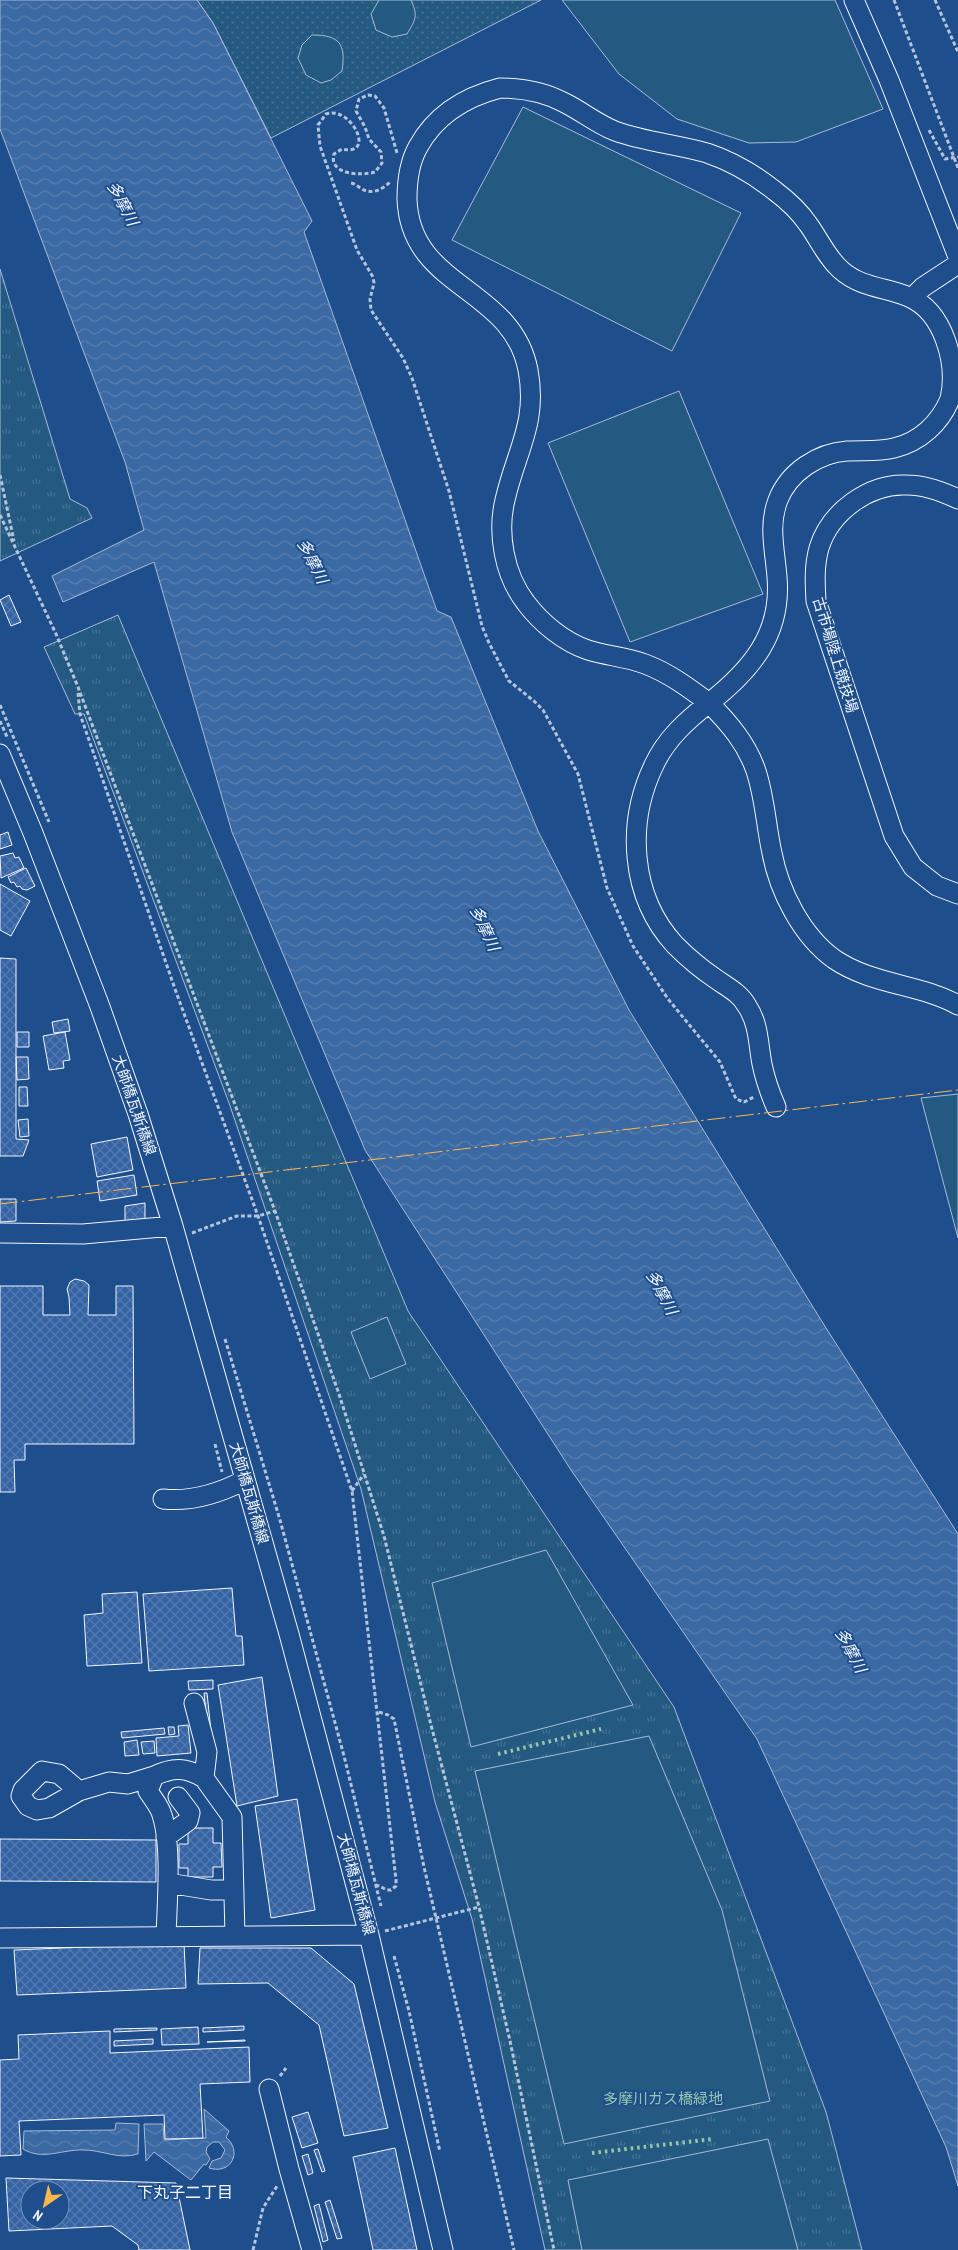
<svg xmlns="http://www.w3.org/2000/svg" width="958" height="2250" font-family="'PT Sans Narrow','Noto Sans JP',sans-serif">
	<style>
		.grass { fill: url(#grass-dots); stroke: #a8bbd7 }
		.park { fill: url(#park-tufts); stroke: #a8bbd7 }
		.pitch { fill: #245a82; stroke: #a8bbd7 }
		.water { fill: url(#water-waves); stroke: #a8bbd7 }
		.building { fill: url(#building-cross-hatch); stroke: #f2f6ff; fill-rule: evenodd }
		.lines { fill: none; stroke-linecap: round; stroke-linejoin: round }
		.minor-casing { stroke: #f2f6ff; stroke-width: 21 }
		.path { stroke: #b3c4dc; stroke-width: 3; stroke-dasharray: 4 2.5; stroke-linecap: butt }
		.minor { stroke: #1f4e8c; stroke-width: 19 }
		.hedge { stroke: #97c8a6; stroke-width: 4; stroke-dasharray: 2.5 4; stroke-linecap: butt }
		.power { stroke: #ffb74d; stroke-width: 1; stroke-dasharray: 18 4 2.5 4; stroke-linecap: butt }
		.labels { text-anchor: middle; stroke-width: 4; stroke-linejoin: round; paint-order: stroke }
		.street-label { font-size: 15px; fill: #f2f6ff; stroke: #1f4e8c }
		.park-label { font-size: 15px; fill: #97c8a6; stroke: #1f4e8c }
		.water-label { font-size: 16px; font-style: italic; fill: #f2f6ff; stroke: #1f4e8c }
		.neighbourhood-label { font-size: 16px; fill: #f2f6ff; stroke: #1f4e8c }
	</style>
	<defs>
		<pattern id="grass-dots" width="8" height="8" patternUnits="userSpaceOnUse" patternTransform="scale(1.25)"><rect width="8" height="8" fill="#245a82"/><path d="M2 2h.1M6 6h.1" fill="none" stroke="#447295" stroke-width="1.8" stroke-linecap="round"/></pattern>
		<pattern id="park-tufts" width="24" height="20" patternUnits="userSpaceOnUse" patternTransform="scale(1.25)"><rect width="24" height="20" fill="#245a82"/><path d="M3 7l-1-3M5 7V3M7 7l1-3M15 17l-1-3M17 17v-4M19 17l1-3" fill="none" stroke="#447295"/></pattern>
		<pattern id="water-waves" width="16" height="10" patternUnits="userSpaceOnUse" patternTransform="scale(1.25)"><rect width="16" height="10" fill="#3b69a3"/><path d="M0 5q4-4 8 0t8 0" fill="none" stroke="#587fb1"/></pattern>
		<pattern id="building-cross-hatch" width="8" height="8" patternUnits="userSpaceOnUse" patternTransform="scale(1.25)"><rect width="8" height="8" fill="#3563a3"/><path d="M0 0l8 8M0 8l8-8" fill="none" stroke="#537ab1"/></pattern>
	</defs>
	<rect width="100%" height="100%" fill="#1f4e8c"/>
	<path class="grass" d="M197 0H541L271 138 213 23Z"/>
	<path class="park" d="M0 269 70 499 87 508 92 518 0 561Z
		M118 615 408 1311 674 1707 826 2112 862 2250H545L472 1919 435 1802 361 1489 229 1103 84 714H75L44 647Z"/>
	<path class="pitch" d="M379 0H411C418 16 416 19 407 34L392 37 376 30 371 14Z
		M562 0H835L883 109 796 142 749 143 677 119 619 74Z
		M312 35C340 35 346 44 342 71L331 80 321 83 306 75 298 58 302 45Z
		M523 107 741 213 672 351 452 240Z
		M679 391 763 594 630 642 548 443Z
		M958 1094V1238L921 1098Z
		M387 1317 406 1364 370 1379 351 1332Z
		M546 1550 633 1705 471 1747 432 1583Z
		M649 1736 722 1910 770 2101 564 2144 475 1771Z
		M768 2139 798 2250H582L568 2180Z"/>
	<path class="water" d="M0 0H197L213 23 312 221 304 232 437 611 451 617 538 831 629 1010 826 1328 958 1534V2186L946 2147 757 1739 571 1470 365 1150 232 832 154 562 63 602 52 576 144 530 125 462 0 129Z
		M204 2109 229 2131 226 2137C243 2152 231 2175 209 2168L212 2161 221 2158 225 2150 219 2142H213L207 2147 206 2152 210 2159 206 2165 204 2164 191 2180 154 2152 146 2161 144 2124H163L164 2140 206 2138Z
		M116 2123 139 2124 138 2154C118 2160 103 2150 84 2150 62 2149 43 2161 23 2149L24 2131 115 2130Z"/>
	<path class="building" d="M9 595 21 622 11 626 0 600Z
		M8 832 12 845 0 849V835Z
		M13 853 15 858 19 857 24 868 1 878 0 856Z
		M26 868 35 886 27 890 22 889 20 886 17 887 14 882 11 883 8 877Z
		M0 884 30 901 11 936 0 930Z
		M0 958 16 959V1139L29 1140 23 1156H0Z
		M68 1019 70 1031 54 1033 52 1022Z
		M17 1032H29V1047H17Z
		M65 1032 70 1060 63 1061 64 1068 49 1070 43 1036Z
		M16 1057H28L29 1079 17 1080Z
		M19 1087H27L28 1106H19Z
		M28 1119 29 1136 20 1137 18 1120Z
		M127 1137 133 1170 97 1177 91 1144Z
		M134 1175 137 1195 100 1201 97 1181Z
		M0 1199H16V1221L0 1222Z
		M145 1203V1221H125V1206Z
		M75 1279 84 1281 89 1285 88 1315H116V1286H133L134 1444H25V1460H14L15 1492H0V1286H43V1315H70L69 1297 67 1289 70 1282Z
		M232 1588 236 1636H242L244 1665 149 1671 143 1594Z
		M137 1592 142 1663 87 1666 84 1615 103 1613 102 1594Z
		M262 1677 278 1796 237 1806 218 1685Z
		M213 1680V1689L189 1690 188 1681Z
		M204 1693H207L211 1731 208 1732Z
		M188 1725 191 1753 157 1756 156 1738 179 1736 178 1726Z
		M168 1727H174L175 1734 169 1735Z
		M164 1728 165 1734 122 1738 121 1732Z
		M137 1740 139 1755 125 1756 124 1742Z
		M154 1741 155 1753 143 1754 141 1742Z
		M297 1799 315 1910 271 1918 255 1806Z
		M188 1828H213V1843H221L222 1867H213V1877H188V1868H179V1844H188Z
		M0 1839 156 1840V1882L0 1881Z
		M184 1943 186 1988 17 1995 14 1950Z
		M200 1948H311L354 1984 388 2128 344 2136 319 2025 268 1983 198 1984Z
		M244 2026V2030L203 2032V2028Z
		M198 2027 199 2044 162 2045 161 2029Z
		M157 2028V2030L114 2032V2029Z
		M110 2031V2053L249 2047 250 2082 200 2084 203 2138 165 2139 164 2115 19 2121 21 2155 0 2156V2060L19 2059 18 2035Z
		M153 2039V2044L114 2046V2041Z
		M245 2040V2041L207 2042Z
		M308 2112 318 2143 302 2148 292 2117Z
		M395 2148 417 2250H373L353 2157Z
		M318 2149 325 2171 322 2172 314 2150Z
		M308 2154 313 2173 308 2175 302 2156Z
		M6 2178 176 2183 190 2250H139L138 2245 112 2226 9 2231ZM30 2190H60V2220H30Z
		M330 2200 342 2238 337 2239 325 2202Z
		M319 2204 328 2240 323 2242 314 2206Z"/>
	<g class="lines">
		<defs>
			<path id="minor" d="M854 0 889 80 958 257
				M500 88C524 88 545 92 565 103 583 112 597 124 615 131 645 142 676 144 707 153 731 161 755 175 775 191 787 200 799 211 808 224 819 239 827 258 841 270 861 288 886 287 909 297 944 312 958 364 950 399 940 423 920 442 894 448 878 452 863 450 847 451 818 453 789 472 778 500 768 526 775 550 777 577 782 634 751 670 709 703 689 688 669 673 645 664 627 657 607 656 588 650 564 642 541 623 526 603 504 575 497 533 505 500 516 451 538 423 528 370 512 286 410 289 407 199 407 181 409 163 418 147 436 114 465 97 500 88Z
				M912 298 923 287 958 264
				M958 499C941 491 925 485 907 485 869 483 830 512 819 548 814 566 815 583 816 601L894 836 913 867 937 886 958 894
				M0 754 33 833 99 1004 138 1114 173 1226 289 1634 369 1935 443 2250
				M776 1107C770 1093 765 1079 762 1064 758 1043 759 1024 747 1006 740 993 727 987 716 979 701 969 688 958 675 945 630 896 626 823 654 765 666 739 687 720 709 703 729 723 747 744 756 771 765 798 766 826 772 853 779 891 802 936 834 959 872 985 920 984 958 1005
				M0 1233 83 1234 173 1226
				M163 1499C191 1502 220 1493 245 1480
				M194 1703 207 1752 204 1778 232 1817 235 1936
				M79 1791 59 1774 42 1771 23 1790 21 1796 28 1806 37 1810 49 1808 79 1791 109 1782 128 1784 154 1776
				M166 1837 188 1821 190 1813 178 1797
				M168 1883 211 1890H234
				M166 1937C167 1903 172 1846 162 1815 160 1807 153 1799 148 1791L154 1776C173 1767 186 1767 204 1778
				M0 1938 369 1935
				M269 2089 289 2169 312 2250"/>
		</defs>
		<use href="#minor" class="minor-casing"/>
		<path class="path" d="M894 0 958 168
			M935 0 958 52
			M929 130 945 159 958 157
			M397 153 384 108 375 96 368 95 359 99 356 111 365 127 369 139 381 152 382 163 375 172C362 176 328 175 334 154L342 149C377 157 351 105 326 114L318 125 320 146 357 250 373 277 374 283 370 299 371 310 403 358 412 378 449 491 482 626 489 643 509 681 534 701 543 710 578 774 607 888 633 946 668 999 720 1062 736 1099 744 1102 754 1097
			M351 183C356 184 358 187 362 189 372 195 383 189 390 182
			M0 475 14 541
			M0 515 56 634 78 687 275 1211 339 1394 384 1536 431 1725 479 1907 510 2041 554 2250
			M78 693 80 714 175 989 258 1216 352 1491 396 1880V1886L391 1890H387L377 1885
			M0 705 49 822
			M0 721 8 739
			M192 1233 237 1216H258L275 1211
			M225 1339 280 1520 344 1756 381 1906
			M215 1444 222 1472
			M352 1491 364 1474
			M379 1712 388 1715 394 1719 424 1867 514 2250
			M385 1931 479 1907
			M394 1956 409 2011 440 2152
			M280 2076 286 2068
			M253 2250 263 2208 277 2186"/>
		<use href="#minor" class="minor"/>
		<path class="hedge" d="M498 1754 601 1729
			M592 2153 712 2139"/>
		<path class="power" d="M0 1204 958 1090"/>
	</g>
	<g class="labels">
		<g class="street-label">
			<text transform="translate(835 655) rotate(73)" y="5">古市場陸上競技場</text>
			<text transform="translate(134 1105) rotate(71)" y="5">大師橋瓦斯橋線</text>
			<text transform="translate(249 1493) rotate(74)" y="5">大師橋瓦斯橋線</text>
			<text transform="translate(356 1884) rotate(75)" y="5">大師橋瓦斯橋線</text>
		</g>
		<g class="park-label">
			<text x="663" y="2104">多摩川ガス橋緑地</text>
		</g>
		<g class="water-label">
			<text transform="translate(123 203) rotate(62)" y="6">多摩川</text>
			<text transform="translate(313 561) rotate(63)" y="6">多摩川</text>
			<text transform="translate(485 928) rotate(65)" y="6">多摩川</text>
			<text transform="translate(662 1292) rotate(62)" y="6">多摩川</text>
			<text transform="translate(851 1650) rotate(62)" y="6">多摩川</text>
		</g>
		<g class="neighbourhood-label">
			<text x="185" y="2198">下丸子二丁目</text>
		</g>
	</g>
	<g transform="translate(45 2205) rotate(214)"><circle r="24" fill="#1f4e8c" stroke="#7391ba"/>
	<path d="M0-4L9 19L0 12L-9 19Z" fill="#ffb74d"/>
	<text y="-8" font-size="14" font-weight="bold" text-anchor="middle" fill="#f2f6ff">N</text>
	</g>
</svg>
